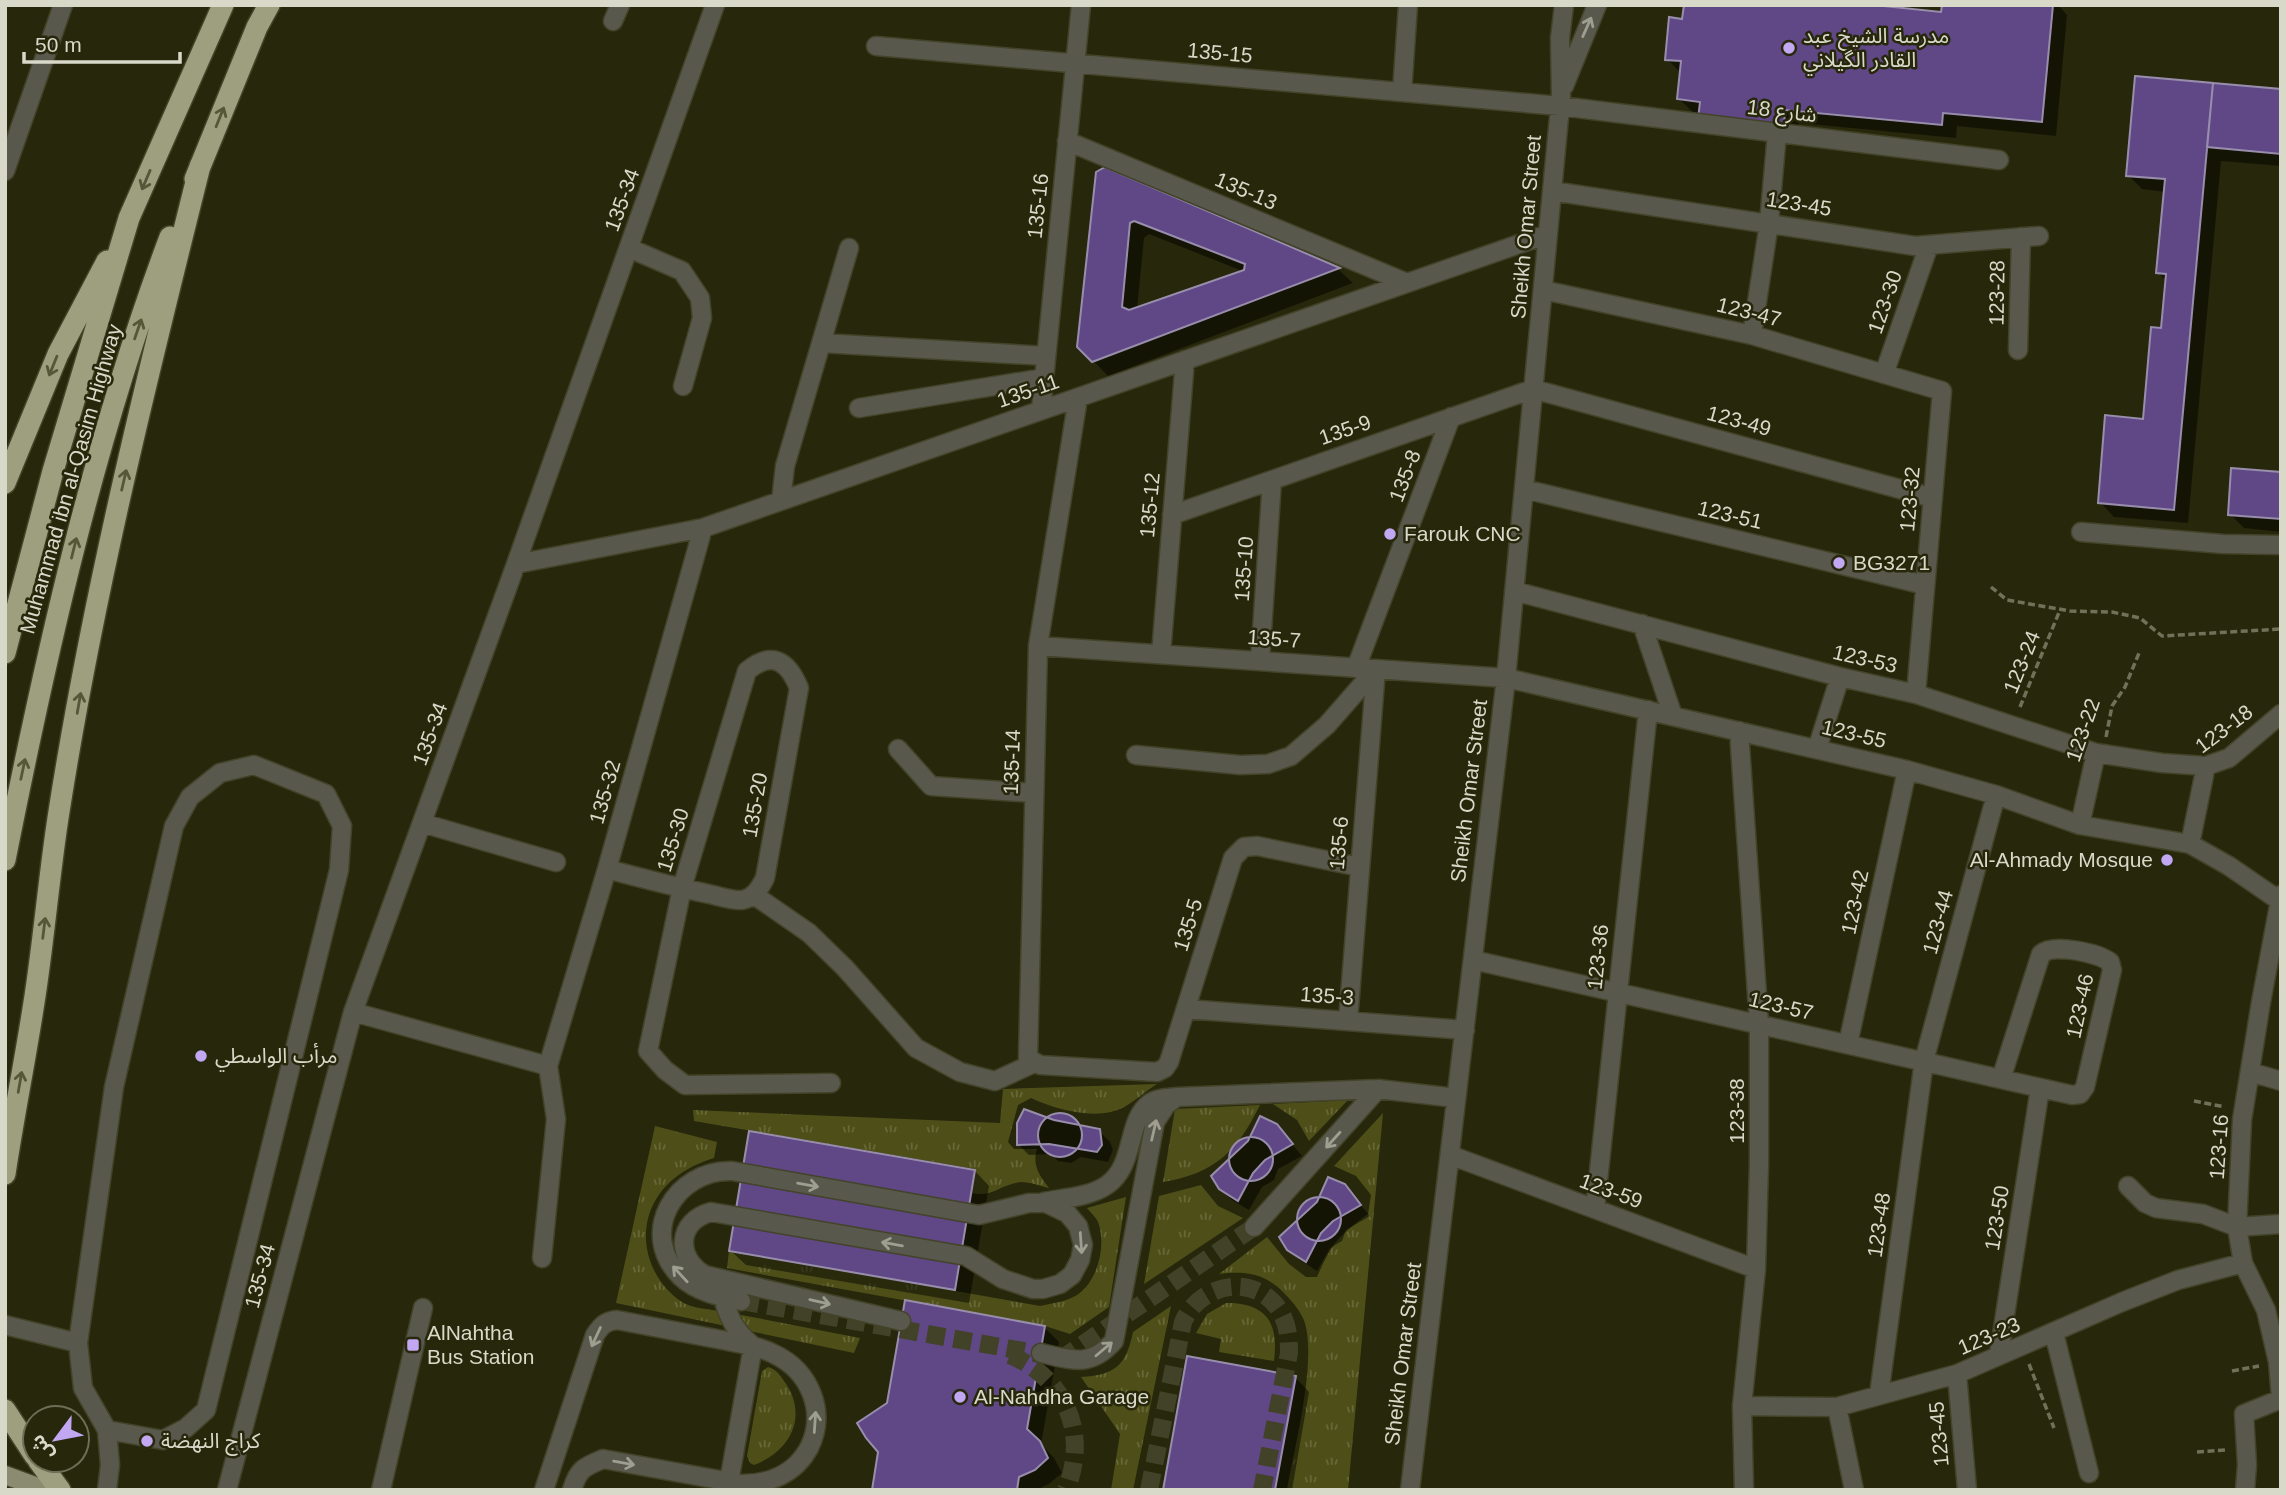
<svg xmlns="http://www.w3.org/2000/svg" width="2286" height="1495" font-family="Arial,'Noto Sans Arabic',sans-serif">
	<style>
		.grass { fill: url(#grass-tufts) }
		.shadow { fill: #0007; fill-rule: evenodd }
		.building { fill: #604887; stroke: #988eac; stroke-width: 2; fill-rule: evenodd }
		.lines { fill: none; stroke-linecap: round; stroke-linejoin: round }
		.minor-tunnel { stroke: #424228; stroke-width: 18; stroke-dasharray: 18 9; stroke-linecap: butt }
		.minor-casing { stroke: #434329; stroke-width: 21 }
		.major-casing { stroke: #434329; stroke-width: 21 }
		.highway-casing { stroke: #434329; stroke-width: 24 }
		.path { stroke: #71715a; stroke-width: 3.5; stroke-dasharray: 7 3.5; stroke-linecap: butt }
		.minor { stroke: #58594c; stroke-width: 18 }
		.major { stroke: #8a8b71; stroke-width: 18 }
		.highway { stroke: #9d9f7f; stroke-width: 21 }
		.oneway { stroke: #9e9f91 }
		.oneway2 { stroke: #565739 }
		.poi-dot { fill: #c2a8f2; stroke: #27270b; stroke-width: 2.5 }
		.labels { text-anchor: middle; stroke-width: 5; stroke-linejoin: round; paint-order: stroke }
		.poi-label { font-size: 21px; fill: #d8d9c9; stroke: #27270b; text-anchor: start }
		.street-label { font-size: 21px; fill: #d8d9c9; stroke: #27270b }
	</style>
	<defs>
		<pattern id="grass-tufts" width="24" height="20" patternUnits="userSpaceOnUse" patternTransform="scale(1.75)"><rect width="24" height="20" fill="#4e4f18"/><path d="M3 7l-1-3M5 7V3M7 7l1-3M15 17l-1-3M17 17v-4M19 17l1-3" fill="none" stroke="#676838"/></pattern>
	</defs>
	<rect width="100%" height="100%" fill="#27270b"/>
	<path class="grass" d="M1157 1084C1146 1091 1136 1100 1126 1106 1099 1122 1057 1110 1031 1098L1018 1105 1008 1142 1014 1149H1037C1032 1165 1039 1175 1049 1188 1040 1186 1030 1182 1021 1182 1000 1184 992 1198 972 1193L975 1169 694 1121 693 1110 1000 1123 1003 1089Z
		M1348 1100 1309 1141 1297 1120 1273 1104Z
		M1260 1105C1237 1151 1216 1173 1163 1182L1175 1109Z
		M1383 1113 1348 1490H1287C1294 1449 1319 1354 1303 1318 1298 1308 1291 1300 1283 1292 1264 1273 1245 1271 1219 1274L1267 1237 1289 1264 1306 1277H1317C1332 1243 1338 1236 1368 1214L1371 1195 1356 1176 1334 1166Z
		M655 1126 717 1142 714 1158C685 1167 659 1184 649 1215 639 1247 654 1284 682 1302 692 1309 712 1309 724 1312 769 1320 814 1329 860 1338L854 1353 616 1303Z
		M1201 1185 1218 1206 1243 1218 1144 1284 1159 1196Z
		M1126 1197 1109 1307 1070 1334 1045 1326 727 1268 729 1251 1040 1306C1053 1303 1066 1302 1077 1295 1097 1282 1106 1248 1099 1225 1098 1219 1091 1213 1087 1208Z
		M1226 1303C1266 1303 1279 1322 1274 1361L1219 1352 1221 1339 1196 1333 1207 1314Z
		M1171 1306 1133 1490H1111L1120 1434 1081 1377C1115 1375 1126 1366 1133 1332Z
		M768 1367C776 1369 780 1375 784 1381 809 1415 791 1451 754 1465L750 1463 747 1456 762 1371Z"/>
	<path class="shadow" d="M1944 5H2058L2067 15 2056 136 1957 126 1956 138 1799 123 1797 141 1694 113 1679 99 1681 73 1667 59 1943 14Z
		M2281 91V166L2221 161 2188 523 2114 517 2100 502 2144 421 2162 330 2167 281 2158 273 2166 192 2142 189 2128 175Z
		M1106 169 1339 270 1353 283 1108 376 1079 346ZM1149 234 1245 272 1137 309 1144 238Z
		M2281 473V532L2244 528 2230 514Z
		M1061 1115 1073 1120 1080 1127 1099 1131 1110 1142 1113 1150 1108 1162 1081 1157 1071 1163 1058 1161 1051 1154 1029 1155 1018 1144 1046 1119Z
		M1276 1125 1302 1156 1278 1169 1274 1180 1262 1187 1249 1210 1232 1200 1221 1188 1234 1146Z
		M975 1171 989 1186 969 1303 746 1265 731 1251Z
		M1344 1186 1370 1216 1346 1230 1342 1241 1330 1248 1317 1271 1300 1260 1289 1249 1303 1207Z
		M1044 1327 1059 1342 1041 1444 1054 1458 1062 1473 1049 1484 1036 1490H873Z
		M1295 1377 1309 1392 1292 1490H1165Z"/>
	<path class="building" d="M1684 5H1874L1941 12 1942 5H2053L2042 122 1943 113 1942 125 1785 110 1784 127 1698 119 1700 102 1677 99 1681 61 1665 60 1669 17 1682 19Z
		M2135 76 2213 83 2174 510 2098 503 2105 415 2143 419 2151 327 2161 328 2166 274 2156 273 2165 179 2126 176Z
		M2213 83 2281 89V154L2207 147Z
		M1105 167 1340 268 1092 362 1077 347 1096 172ZM1134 221 1245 264 1244 270 1129 310 1122 307 1130 223Z
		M2231 468 2281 472V519L2228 515Z
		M1024 1109 1054 1120 1100 1129 1102 1145 1097 1152 1049 1144 1017 1145V1123Z
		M1038 1135a22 22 0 1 1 44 0a22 22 0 1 1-44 0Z
		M1260 1116 1277 1124 1293 1144 1265 1160 1253 1173 1238 1201 1219 1189 1211 1176 1248 1141Z
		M749 1131 975 1170 955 1290 729 1251Z
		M1229 1159a22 22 0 1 1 44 0a22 22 0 1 1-44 0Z
		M1328 1177 1345 1184 1361 1205 1333 1221 1321 1233 1306 1262 1287 1250 1279 1237 1317 1202Z
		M1297 1219a22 22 0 1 1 44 0a22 22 0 1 1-44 0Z
		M905 1300 1045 1326 1027 1429 1040 1441 1048 1458 1035 1470 1019 1477 1017 1490H872L878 1452 866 1438 857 1423 887 1403Z
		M1187 1356 1296 1376 1275 1490H1163Z"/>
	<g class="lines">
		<path class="minor-tunnel" d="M741 1301 1063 1358 1254 1227
			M1010 1355C1066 1379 1089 1433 1066 1490
			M1149 1490 1183 1322C1200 1283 1255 1272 1280 1311 1288 1324 1289 1338 1289 1353L1262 1490"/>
		<defs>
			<path id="minor" d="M613 21 620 5
				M876 46 1560 106 1999 160
				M1564 86 1597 5
				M1402 92 1408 5
				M1067 141 1407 283
				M5 171 63 5
				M1552 191 1915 246 2039 236
				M629 248 682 271 700 298 702 318 683 386
				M1543 290 1752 335 1942 391 1916 694
				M1752 335 1769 223 1777 133
				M821 343 1046 356
				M2018 350 2021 237
				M1884 374 1929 245
				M1078 398 1038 646 1028 1058 1040 1065 1157 1072 1165 1068 1169 1062 1233 858 1244 847 1257 846 1360 867
				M859 408 1044 378
				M1041 410 1081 5
				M1524 489 1925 585
				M781 501 785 466 849 248
				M1172 515 1533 389 1933 498
				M2081 532 2223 544 2281 545
				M516 564 703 528 1548 234
				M1514 591 1840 677 1916 694 2096 753 2162 763 2206 766
				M1642 624 1673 716
				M1038 646 1506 678 1907 770 1996 795 2080 825 2190 844
				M1161 654 1185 360
				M1260 661 1272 480
				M1356 668 1451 417
				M1739 731 1759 1024V1164L1756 1269 1742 1406 1744 1490
				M898 749 931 786 1034 793
				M1817 749 1840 677
				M1136 755 1240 765 1268 764 1291 756 1327 725 1376 669
				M422 823 556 862
				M2080 825 2096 753
				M607 869C641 878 675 887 709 894 719 896 732 901 742 900 754 898 760 888 765 878L799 688C788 661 772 650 747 671L682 888 648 1051 665 1070 685 1085 831 1083
				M754 895 809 933 845 968 916 1048 960 1072 995 1081 1034 1063
				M2281 895 2261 1002 2242 1120 2237 1227 2243 1263 2266 1310 2278 1362 2281 1397
				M2280 901 2229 866 2190 844 2206 766 2229 758 2281 714
				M1473 960 2072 1095 2080 1094 2085 1087 2112 970 2110 962C2098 953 2054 943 2041 954L2001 1079
				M1186 1009 1465 1030
				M353 1012 548 1066
				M1348 1021 1376 669
				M1848 1044 1907 770
				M2250 1072 2281 1081
				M1450 1155 1756 1269
				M2128 1186 2145 1203 2156 1208 2203 1214 2237 1227 2281 1224
				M1043 1202C1064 1198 1090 1197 1107 1185 1136 1165 1126 1120 1150 1103 1157 1098 1168 1098 1177 1097L1378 1089 1456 1098
				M1595 1209 1648 710
				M1254 1227 1378 1089
				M542 1258 556 1119 548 1066 607 869 703 528
				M723 1298C729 1319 736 1332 753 1346L729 1482
				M741 1301C720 1297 697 1292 681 1277 637 1234 675 1169 732 1171L979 1215 1029 1203H1046L1067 1213 1078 1226 1083 1245 1080 1260 1072 1275 1060 1284 1043 1289H1033L1003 1279 966 1256 711 1212C677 1221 675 1258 705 1275L901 1321
				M5 1325 78 1343
				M2054 1333 2089 1473
				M1041 1353C1072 1360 1090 1368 1114 1341L1155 1122 1166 1105 1177 1097
				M1999 1354 2040 1088
				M1957 1374 1967 1490
				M1879 1395 1924 1061 1996 795
				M1742 1406 1837 1407 1957 1374 2122 1302 2178 1280 2243 1263
				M1837 1407 1854 1490
				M107 1490 110 1465 107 1430 83 1388 78 1343 114 1087 174 826 190 797 220 773 254 765 326 794 342 826 339 870 206 1410 186 1428 163 1440 107 1430
				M227 1490 353 1012 516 564 715 5
				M381 1490 423 1308
				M544 1490 595 1335C601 1326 605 1321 617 1320 650 1326 684 1333 717 1339 736 1343 757 1345 774 1354 810 1371 827 1412 809 1448 795 1474 769 1484 742 1484L603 1459C584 1467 578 1469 572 1490
				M1410 1490 1506 678 1561 96 1560 38 1564 5
				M2245 1490 2247 1465 2244 1414 2281 1399"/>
			<path id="major" d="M5 1475 46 1490"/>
			<path id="highway" d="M195 179 257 27 269 5
				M5 483 58 354 107 261
				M5 653 53 471 129 218 223 5
				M5 860C47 649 94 439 170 237
				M5 1174C14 1114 26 1056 35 996 44 937 49 877 58 818 92 598 146 381 200 166
				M5 1410 35 1456
				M38 1460 60 1490"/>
		</defs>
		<use href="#minor" class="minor-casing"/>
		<use href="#major" class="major-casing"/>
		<use href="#highway" class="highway-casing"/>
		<path class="path" d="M1991 587 2007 600 2070 611 2112 612 2140 618 2162 636 2281 629
			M2020 707 2060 610
			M2106 737 2112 706 2125 687 2139 653
			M2194 1101 2225 1107
			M2029 1364 2054 1428
			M2232 1371 2259 1366
			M2197 1452 2226 1450"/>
		<use href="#minor" class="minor"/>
		<use href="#major" class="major"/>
		<use href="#highway" class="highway"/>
	</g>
	<defs><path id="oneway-shaft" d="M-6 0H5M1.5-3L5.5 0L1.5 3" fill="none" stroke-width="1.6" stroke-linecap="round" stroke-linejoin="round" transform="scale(1.75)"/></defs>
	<g class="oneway">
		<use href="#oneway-shaft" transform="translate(1587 27) rotate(-66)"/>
		<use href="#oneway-shaft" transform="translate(1154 1130) rotate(-77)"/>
		<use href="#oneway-shaft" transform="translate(1333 1140) rotate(132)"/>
		<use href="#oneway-shaft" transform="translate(808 1185) rotate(10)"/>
		<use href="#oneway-shaft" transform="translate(1081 1243) rotate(86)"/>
		<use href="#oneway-shaft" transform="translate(892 1244) rotate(-170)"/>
		<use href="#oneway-shaft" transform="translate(680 1274) rotate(-133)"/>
		<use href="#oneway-shaft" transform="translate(820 1302) rotate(13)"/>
		<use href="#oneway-shaft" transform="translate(596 1337) rotate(115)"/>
		<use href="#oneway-shaft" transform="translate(1104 1349) rotate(-40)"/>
		<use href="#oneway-shaft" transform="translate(815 1422) rotate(-86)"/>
		<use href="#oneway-shaft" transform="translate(624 1463) rotate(10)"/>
	</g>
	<g class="oneway2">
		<use href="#oneway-shaft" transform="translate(220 117) rotate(-68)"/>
		<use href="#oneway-shaft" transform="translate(146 180) rotate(113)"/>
		<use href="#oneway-shaft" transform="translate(138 329) rotate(-71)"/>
		<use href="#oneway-shaft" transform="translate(53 366) rotate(112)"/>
		<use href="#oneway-shaft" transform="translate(124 480) rotate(-77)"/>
		<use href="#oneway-shaft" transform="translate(74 548) rotate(-76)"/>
		<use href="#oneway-shaft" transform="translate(79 703) rotate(-80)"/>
		<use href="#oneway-shaft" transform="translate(23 769) rotate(-78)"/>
		<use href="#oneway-shaft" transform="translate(44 928) rotate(-83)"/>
		<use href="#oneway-shaft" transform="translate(20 1082) rotate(-80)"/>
	</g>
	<g class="poi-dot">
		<circle cx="1789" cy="48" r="7"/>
		<circle cx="1390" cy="534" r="7"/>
		<circle cx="1839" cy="563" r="7"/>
		<circle cx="2167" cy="860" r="7"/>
		<circle cx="201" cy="1056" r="7"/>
		<rect x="406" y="1338" width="14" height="14" rx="3.5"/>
		<circle cx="960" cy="1397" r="7"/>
		<circle cx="147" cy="1441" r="7"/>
	</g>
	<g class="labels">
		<g class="poi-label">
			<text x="1803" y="43">مدرسة الشيخ عبد<tspan x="1803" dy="24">القادر الگيلاني</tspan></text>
			<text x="1404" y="541">Farouk CNC</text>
			<text x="1853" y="570">BG3271</text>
			<text x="2153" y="867" text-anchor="end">Al-Ahmady Mosque</text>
			<text x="215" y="1063">مرأب الواسطي</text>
			<text x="427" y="1340">AlNahtha<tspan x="427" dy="24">Bus Station</tspan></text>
			<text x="974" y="1404">Al-Nahdha Garage</text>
			<text x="161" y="1448">كراج النهضة</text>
		</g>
		<g class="street-label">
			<text transform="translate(1220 53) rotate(5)" y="7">135-15</text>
			<text transform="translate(1782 111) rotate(7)" y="7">شارع 18</text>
			<text transform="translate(1246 191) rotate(23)" y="7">135-13</text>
			<text transform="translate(622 200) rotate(-70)" y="7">135-34</text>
			<text transform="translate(1799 204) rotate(9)" y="7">123-45</text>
			<text transform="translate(1038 206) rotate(-84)" y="7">135-16</text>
			<text transform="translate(1526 227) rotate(-85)" y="7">Sheikh Omar Street</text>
			<text transform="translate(1997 293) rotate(-89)" y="7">123-28</text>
			<text transform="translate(1885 302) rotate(-71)" y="7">123-30</text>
			<text transform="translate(1749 312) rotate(14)" y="7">123-47</text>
			<text transform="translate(1028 391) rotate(-19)" y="7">135-11</text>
			<text transform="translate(1739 421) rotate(15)" y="7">123-49</text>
			<text transform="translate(1345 430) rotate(-19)" y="7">135-9</text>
			<text transform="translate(1405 476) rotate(-69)" y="7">135-8</text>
			<text transform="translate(71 479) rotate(-74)" y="7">Muhammad ibn al-Qasim Highway</text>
			<text transform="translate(1910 499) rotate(-85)" y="7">123-32</text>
			<text transform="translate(1150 505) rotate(-85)" y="7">135-12</text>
			<text transform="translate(1730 515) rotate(13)" y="7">123-51</text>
			<text transform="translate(1244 569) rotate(-86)" y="7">135-10</text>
			<text transform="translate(1274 639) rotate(4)" y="7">135-7</text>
			<text transform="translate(1865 659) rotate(13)" y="7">123-53</text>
			<text transform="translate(2022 662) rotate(-68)" y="7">123-24</text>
			<text transform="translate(2224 729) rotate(-37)" y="7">123-18</text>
			<text transform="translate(2083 730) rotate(-71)" y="7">123-22</text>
			<text transform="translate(430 734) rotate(-70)" y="7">135-34</text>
			<text transform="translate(1854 734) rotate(13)" y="7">123-55</text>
			<text transform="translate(1012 762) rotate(-88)" y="7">135-14</text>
			<text transform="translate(1469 791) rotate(-83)" y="7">Sheikh Omar Street</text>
			<text transform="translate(605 792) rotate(-74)" y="7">135-32</text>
			<text transform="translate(755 805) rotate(-80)" y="7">135-20</text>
			<text transform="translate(673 840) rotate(-73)" y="7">135-30</text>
			<text transform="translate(1339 843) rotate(-85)" y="7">135-6</text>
			<text transform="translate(1855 902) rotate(-78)" y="7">123-42</text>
			<text transform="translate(1938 922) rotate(-75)" y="7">123-44</text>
			<text transform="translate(1188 925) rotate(-73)" y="7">135-5</text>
			<text transform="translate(1598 957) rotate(-84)" y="7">123-36</text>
			<text transform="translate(1327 996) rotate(4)" y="7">135-3</text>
			<text transform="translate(1781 1006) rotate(13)" y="7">123-57</text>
			<text transform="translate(2080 1006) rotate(-78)" y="7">123-46</text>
			<text transform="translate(1737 1111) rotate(-90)" y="7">123-38</text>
			<text transform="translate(2219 1147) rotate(-86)" y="7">123-16</text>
			<text transform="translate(1611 1191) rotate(20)" y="7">123-59</text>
			<text transform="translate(1997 1218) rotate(-81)" y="7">123-50</text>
			<text transform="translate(1879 1225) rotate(-82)" y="7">123-48</text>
			<text transform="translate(260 1276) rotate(-75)" y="7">135-34</text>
			<text transform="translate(1989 1336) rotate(-23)" y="7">123-23</text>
			<text transform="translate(1403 1354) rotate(-83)" y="7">Sheikh Omar Street</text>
			<text transform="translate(1939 1434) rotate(-95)" y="7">123-45</text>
		</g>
	</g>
	<rect width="2286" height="1495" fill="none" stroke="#d8d9c9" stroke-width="14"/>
	<g transform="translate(56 1439) rotate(238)"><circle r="33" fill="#27270b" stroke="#6e6e57" stroke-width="2"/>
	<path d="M0-5L12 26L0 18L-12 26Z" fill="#c2a8f2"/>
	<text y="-10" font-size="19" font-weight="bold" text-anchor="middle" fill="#d8d9c9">ش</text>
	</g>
	<path d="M24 52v10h156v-10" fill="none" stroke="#d8d9c9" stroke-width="3.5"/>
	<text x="35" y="52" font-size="21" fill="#d8d9c9" stroke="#27270b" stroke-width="5" paint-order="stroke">50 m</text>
</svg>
